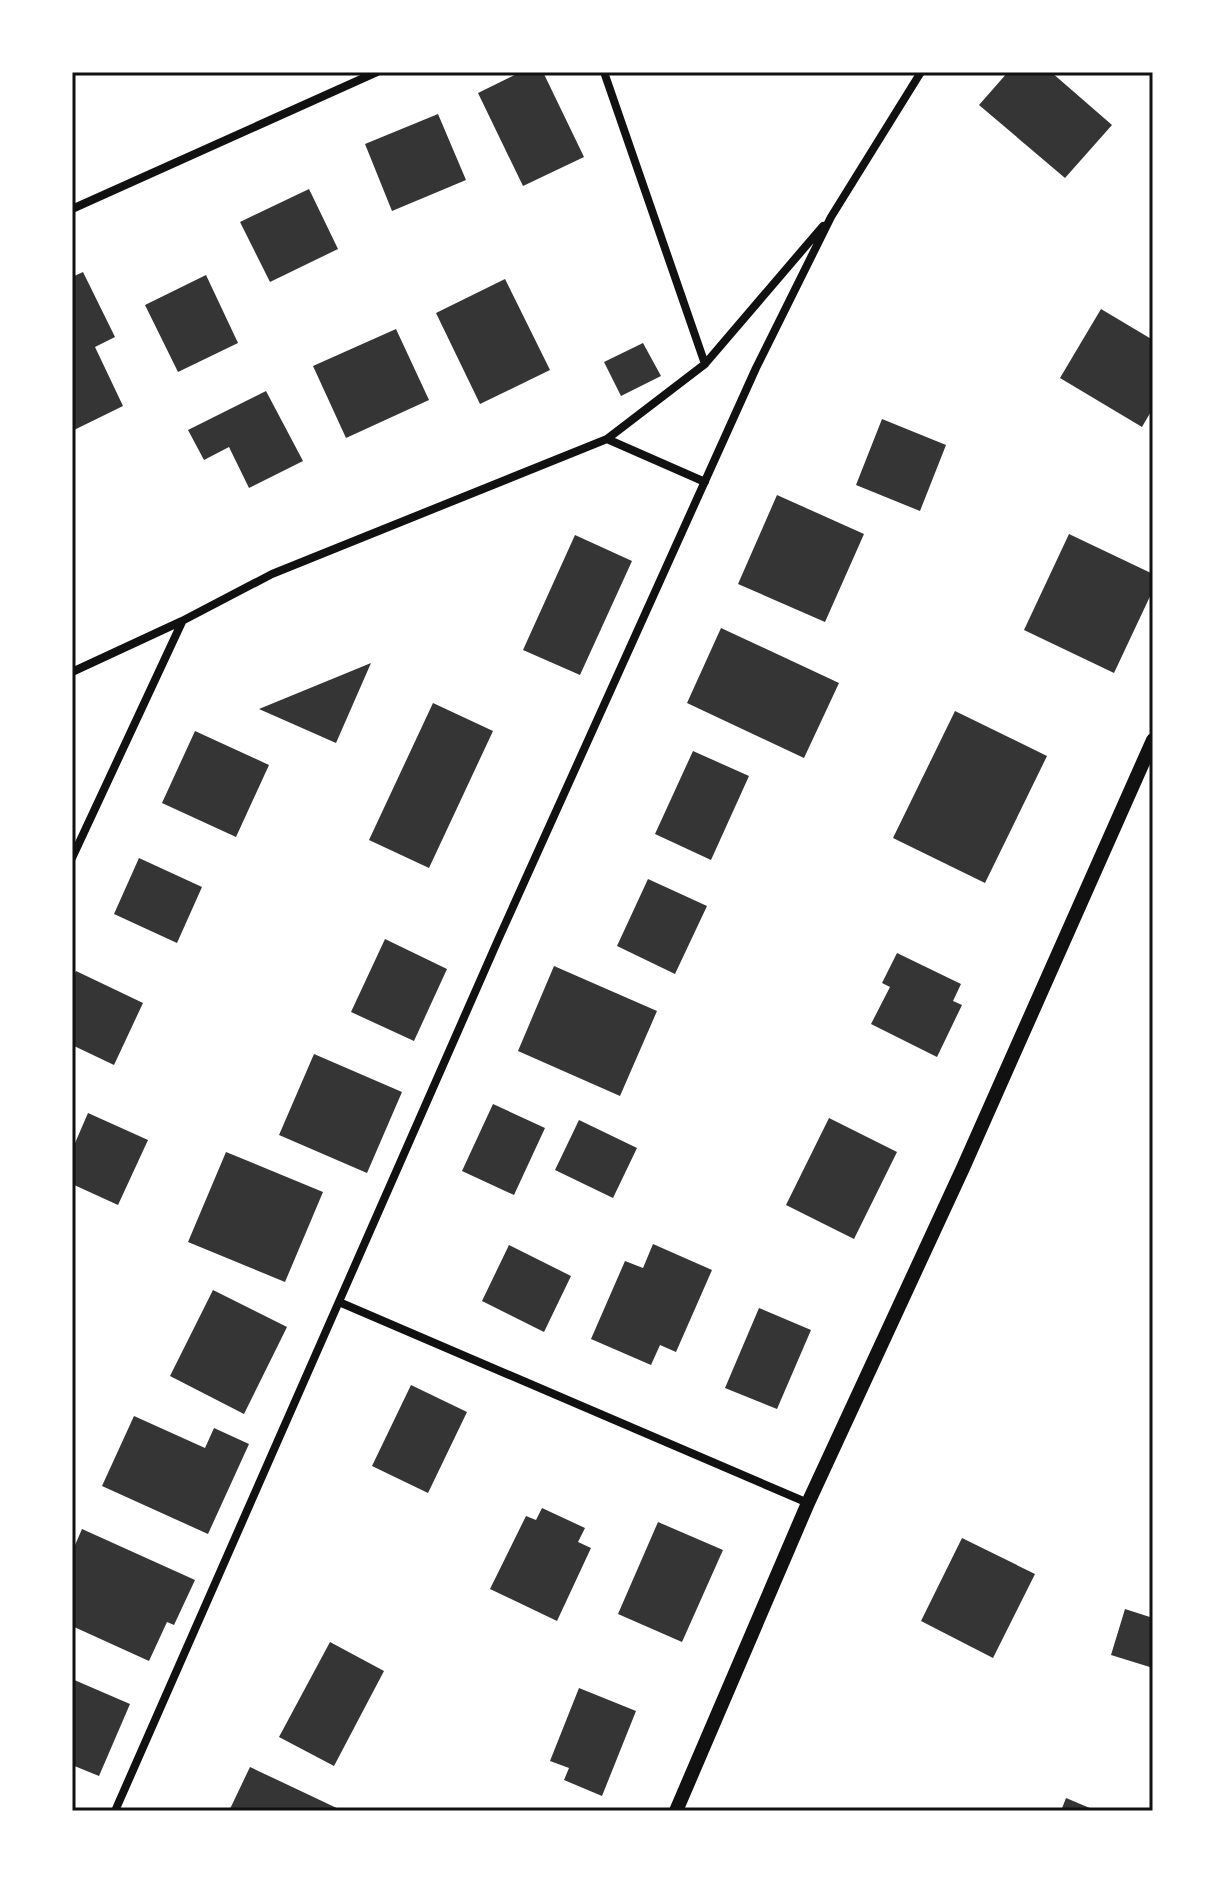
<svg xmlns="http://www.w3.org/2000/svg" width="1225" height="1883" font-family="Lato,sans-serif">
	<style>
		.building { fill: #353535 }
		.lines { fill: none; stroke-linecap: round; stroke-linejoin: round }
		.minor { stroke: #111; stroke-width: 8 }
		.tertiary { stroke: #111; stroke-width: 14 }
		.neatline { fill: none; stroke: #111; stroke-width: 3 }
	</style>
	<rect width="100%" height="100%" fill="#fff"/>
	<path class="building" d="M521 72H543L584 157 523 186 478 93Z
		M1008 72H1051L1112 125 1065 178 979 105Z
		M438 114 466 180 392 211 365 144Z
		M309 189 338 249 270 282 240 222Z
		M83 272 115 337 95 347 123 406 72 431V277Z
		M206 275 238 343 178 372 145 305Z
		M505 279 550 370 480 404 436 313Z
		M1101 309 1153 340V408L1142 427 1060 378Z
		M396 329 429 400 346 438 313 366Z
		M643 343 661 376 621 396 604 362Z
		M266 391 303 461 249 488 229 447 204 460 188 430Z
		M882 419 946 445 920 511 856 485Z
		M777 495 864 534 825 622 738 584Z
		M1069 534 1153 574V590L1114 673 1024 630Z
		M575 535 632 561 580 675 523 650Z
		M721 628 839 683 804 758 687 703Z
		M371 663 336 743 259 709Z
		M433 703 493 731 429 868 369 840Z
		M955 711 1047 756 985 883 893 838Z
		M195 731 269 765 236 837 162 803Z
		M693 751 749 776 711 860 655 834Z
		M139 858 202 887 177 943 114 914Z
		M648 879 707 906 675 974 617 946Z
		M385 939 447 969 414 1041 351 1012Z
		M897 953 961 984 953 1001 962 1005 937 1057 871 1024 890 987 882 983Z
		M554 966 657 1011 620 1096 518 1051Z
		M76 971 143 1003 114 1065 72 1045V979Z
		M314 1054 402 1092 367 1173 279 1135Z
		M493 1104 545 1128 514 1195 462 1171Z
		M88 1113 148 1140 118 1205 72 1184V1150Z
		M829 1118 897 1152 854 1239 786 1205Z
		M579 1120 637 1148 613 1198 555 1170Z
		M226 1152 323 1192 285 1282 188 1242Z
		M653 1244 712 1270 676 1352 660 1345 651 1365 591 1339 625 1261 643 1268Z
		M509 1245 571 1276 544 1332 482 1301Z
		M213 1290 287 1327 244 1414 170 1376Z
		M759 1308 811 1330 777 1409 725 1388Z
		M411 1385 467 1412 428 1493 372 1466Z
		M134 1416 205 1448 214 1428 249 1444 208 1534 102 1486Z
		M542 1508 585 1528 578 1542 591 1548 557 1621 490 1589 526 1516 536 1520Z
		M658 1522 723 1550 682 1642 618 1614Z
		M82 1529 195 1580 174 1625 167 1622 149 1661 72 1626V1552Z
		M962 1538 1035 1574 993 1658 921 1621Z
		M1125 1609 1153 1618V1668L1111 1655Z
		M330 1642 384 1671 334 1766 279 1737Z
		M72 1679 130 1704 99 1776 72 1765Z
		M579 1688 636 1711 602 1796 564 1780 569 1768 550 1761Z
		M250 1767 343 1811H229Z
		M1066 1798 1097 1811H1061Z"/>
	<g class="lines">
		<path class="minor" d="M604 72 705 364
			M72 209 377 72
			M607 439 705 364 823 226
			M72 672 182 621 272 574 607 439 705 482
			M72 858 182 622
			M339 1302 808 1503
			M115 1811 498 940 756 368 831 217 921 72"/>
		<path class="tertiary" d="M676 1811 808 1503 963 1168 1153 740"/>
	</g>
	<rect width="1225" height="1883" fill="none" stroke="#ffffff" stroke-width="148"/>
	<rect x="74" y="74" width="1077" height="1735" class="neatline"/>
</svg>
